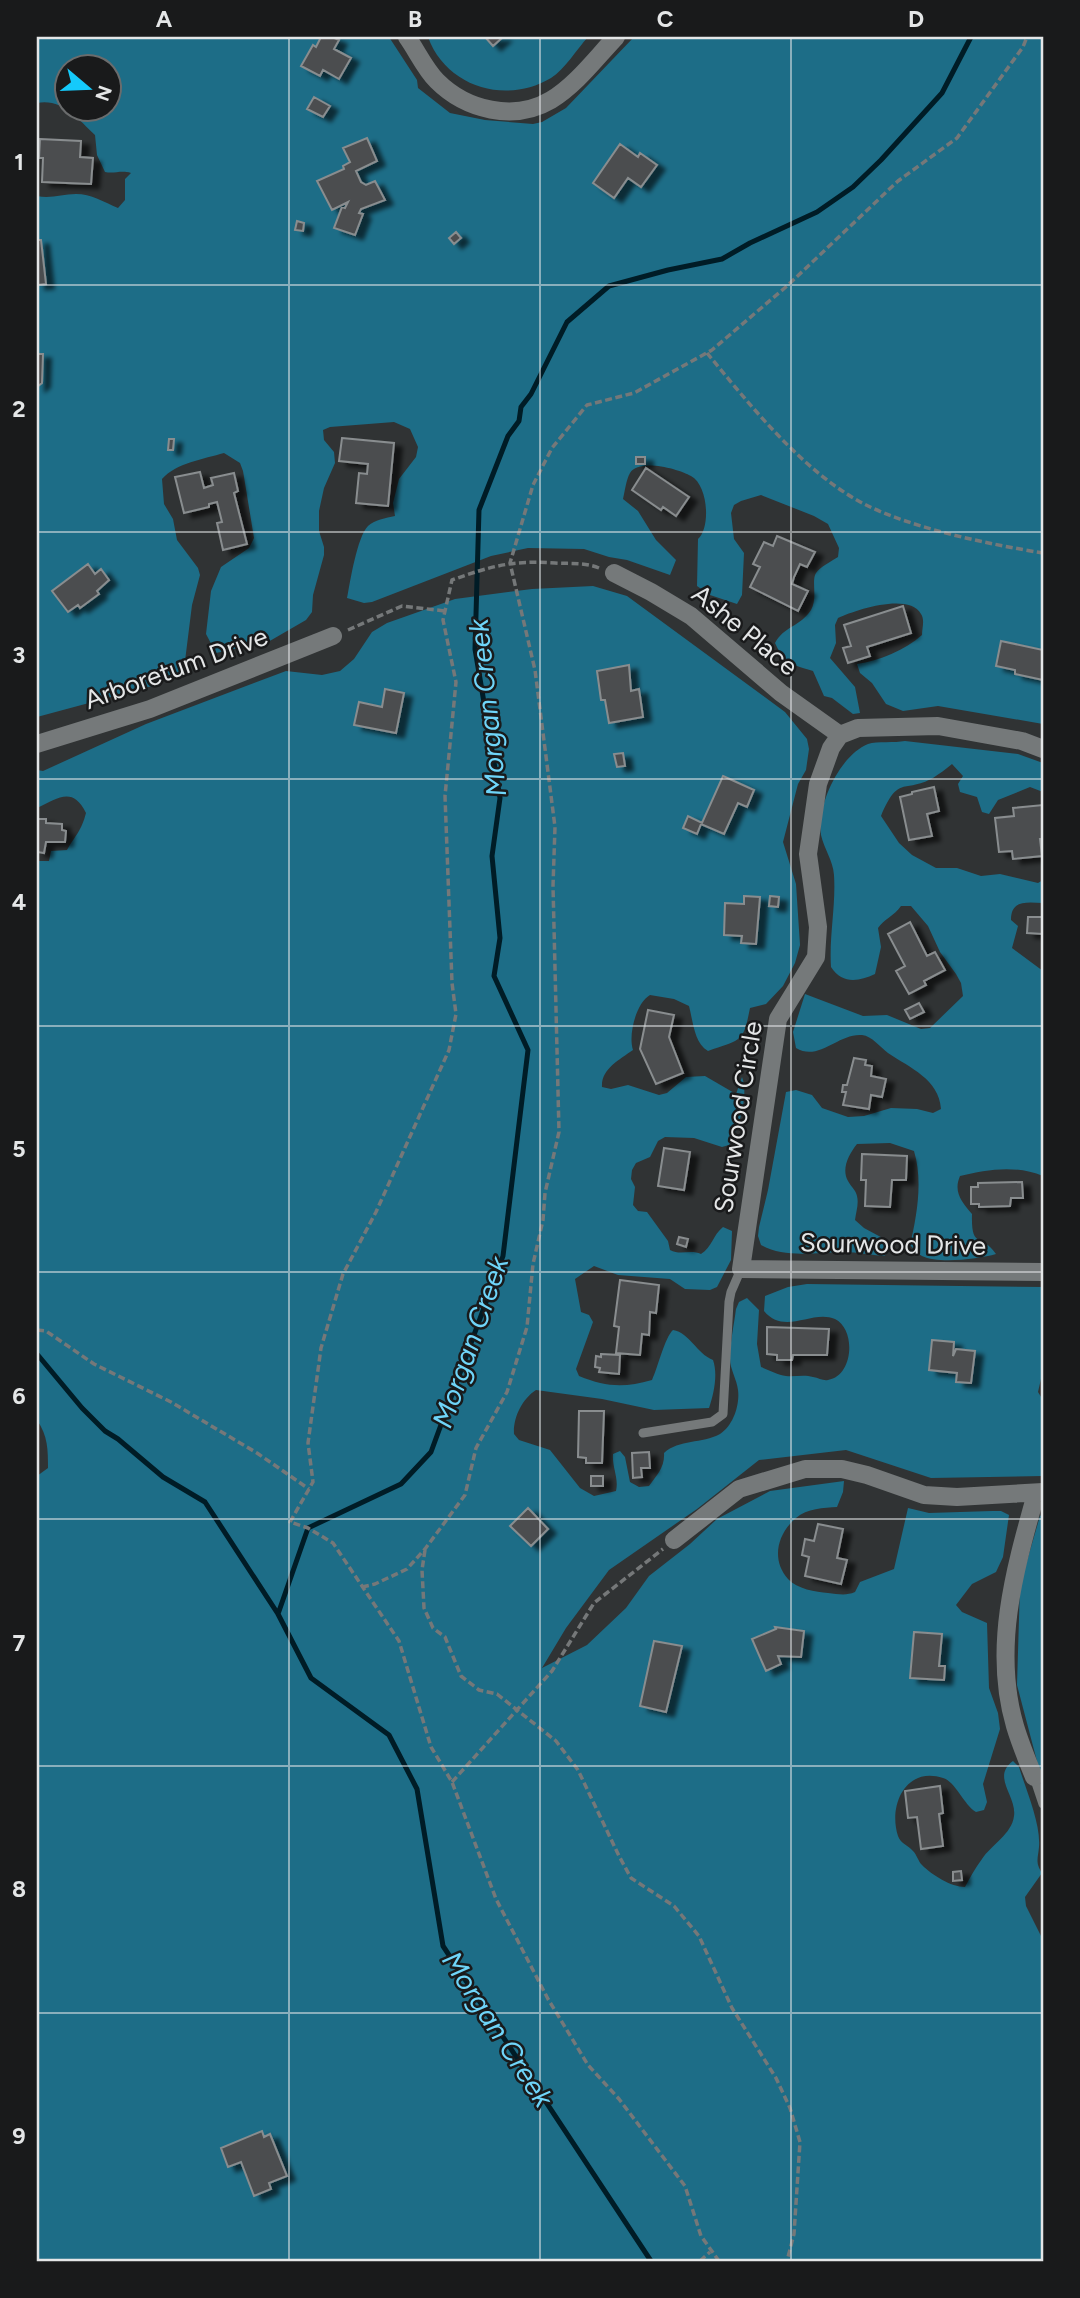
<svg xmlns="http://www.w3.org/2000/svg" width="1080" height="2298" font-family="Figtree,sans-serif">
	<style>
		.forest { fill: #1d6d87; fill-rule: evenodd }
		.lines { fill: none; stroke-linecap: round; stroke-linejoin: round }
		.stream { stroke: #001c26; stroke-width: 5 }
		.building { fill: #4b4e50; stroke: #898d8f; stroke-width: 2; filter: url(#shadow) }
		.path { stroke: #757879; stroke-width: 3.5; stroke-dasharray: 7 3.5; stroke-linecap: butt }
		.lane { stroke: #75797a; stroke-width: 9 }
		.street { stroke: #75797a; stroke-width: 18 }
		.grid { fill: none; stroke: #e4e6e7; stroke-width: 2; stroke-opacity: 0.55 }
		.labels { text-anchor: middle; stroke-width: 5; stroke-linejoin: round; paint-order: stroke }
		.street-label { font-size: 26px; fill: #e4e6e7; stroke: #191a1b }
		.water-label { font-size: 28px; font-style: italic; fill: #6fd5f9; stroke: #191a1b }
		.neatline { fill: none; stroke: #e4e6e7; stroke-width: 2.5 }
		.grid-label { font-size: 23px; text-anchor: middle; font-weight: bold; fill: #e4e6e7 }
	</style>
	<defs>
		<filter id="shadow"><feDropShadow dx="8" dy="4.5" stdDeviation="2" flood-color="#0009"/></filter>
	</defs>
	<rect width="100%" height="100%" fill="#303334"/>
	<path class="forest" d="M37 37H389L417 80 418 88 450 113 485 120 533 124 542 122 566 108 634 37H1043V724L938 706 903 711 886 704 872 683 860 673 857 664C879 661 905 650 922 635 922 628 925 620 921 614 909 592 855 610 838 618L835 625 836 643 830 658 855 687 860 713 853 714 832 698 824 696 813 671C791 664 785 665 775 643 783 627 801 626 811 610 818 597 811 581 816 573 820 567 832 561 838 557L839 548 828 524 814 516 761 495 741 501 734 505 731 513 734 539 744 553 742 595 737 604 710 595 697 586 698 539C711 527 708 485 691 476 679 469 639 458 630 473 626 480 625 491 623 499L638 511 656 540 676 560 670 575 627 560 609 557 584 549 528 548 491 556 372 602 364 603 347 598C350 582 357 537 368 526 374 520 386 518 395 516L393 503 399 479 416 457 418 447 410 429 394 422 330 427 323 430 324 440 334 452 335 463 324 488 319 511V531L324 547V555L313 595 312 612 306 620 268 642 216 653 206 634 211 591 221 567 249 548 254 538 243 471 240 463 224 453C204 459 176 463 162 479L164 504 173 519 177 540 198 568 200 575 192 605 184 669 152 686 37 717V196C51 199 62 194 76 194 91 194 104 202 118 208L125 200V179L131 173C121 170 114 174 105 172L97 155 95 135C78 119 62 98 37 103ZM66 66H108V108H66Z
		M428 37H588C577 49 565 69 551 78 506 105 446 87 428 37Z
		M593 586 627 596 785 712 807 739 809 749 806 770 798 784 783 842 796 884 800 945 795 963 783 986 766 1004 750 1008C743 1044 741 1039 708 1051 694 1043 693 1021 689 1006L674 999 650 995C636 1003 628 1035 633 1050 619 1060 601 1069 602 1087L611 1089 628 1085 659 1095 667 1093 686 1077 705 1076 736 1094 742 1077C749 1094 739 1130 729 1145L722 1147 694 1138 665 1137 658 1141 650 1157 636 1163 632 1170 631 1179 635 1187 633 1205 638 1211 647 1212 668 1241 670 1250C681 1256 690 1249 701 1254 712 1247 713 1235 723 1227L732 1231 731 1260 717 1287 710 1290 685 1289 670 1279 618 1275 594 1266 575 1279 581 1312 589 1315 593 1322 576 1369 579 1376C606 1387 624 1388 652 1380 658 1367 665 1337 673 1330 690 1333 696 1353 713 1360 718 1374 714 1394 709 1408L654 1410 602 1399 536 1390C522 1399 513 1418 514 1434L519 1440 550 1450 580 1488 594 1496 616 1491C619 1478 612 1468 613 1454L620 1451 625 1457 630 1482 639 1487 649 1486C657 1475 665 1467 664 1453 679 1439 702 1444 720 1434 733 1426 740 1405 738 1390 737 1380 730 1369 730 1359 730 1342 734 1325 736 1309L739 1302 747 1298 759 1310 757 1344 761 1367C769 1370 778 1375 786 1376 795 1377 804 1374 813 1377 819 1378 823 1381 828 1380 854 1376 856 1329 835 1319 812 1309 785 1336 764 1311L765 1296 788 1287 807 1284 1043 1287V1370L1038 1392 1043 1400V1476L931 1478 846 1450 759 1460 697 1509 609 1570 566 1628 542 1668 587 1645 626 1608 649 1576 690 1544 717 1519 770 1491 844 1481 843 1492 837 1507C824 1508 807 1508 796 1518 777 1534 771 1560 788 1579 797 1589 816 1592 828 1593 838 1594 846 1596 855 1592L860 1582 894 1569 908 1508 929 1513 992 1511H1001L1009 1515 1003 1557 996 1572 972 1584 956 1605 962 1612 987 1623 989 1688 998 1713 1000 1729 983 1784 987 1802 984 1810 976 1812C964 1805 955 1781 943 1778 906 1766 888 1805 898 1836 901 1844 908 1845 913 1851 917 1855 918 1861 922 1865 932 1875 951 1887 965 1887 970 1878 975 1868 982 1859 991 1845 1012 1834 1014 1816 1017 1796 991 1777 1013 1761L1019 1767C1026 1790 1041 1824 1039 1847 1038 1859 1035 1862 1042 1873L1025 1897 1026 1906 1043 1940V2261H37V1476L48 1468C48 1450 48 1436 37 1420V861H49L51 851 67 850C76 834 81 832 86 813 73 786 58 798 37 808V770L43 771 146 724 286 671 322 675 340 671 354 659 372 632 387 623 455 599 532 589Z
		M905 741 1018 754 1043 763V792L1030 787 998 800 989 814 982 812 977 797 960 792 958 784 963 776 952 764C946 769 939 774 933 778 903 794 899 774 881 816L899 843 912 855 936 868H957L981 876 1000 874 1038 883 1043 880V903C1026 902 1011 900 1011 920L1018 926 1012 948 1043 971V1176C1017 1165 987 1169 960 1176 953 1192 962 1202 972 1214 971 1250 981 1232 996 1254 979 1259 938 1264 922 1256 918 1254 913 1248 910 1245 917 1215 923 1181 914 1151L890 1143 857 1144C849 1154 841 1169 848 1181 851 1187 856 1190 857 1196 859 1204 856 1212 855 1220L864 1228 890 1242 891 1250 884 1256C871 1255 857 1252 844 1252 817 1252 785 1259 761 1245L758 1236 759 1227 768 1190 786 1092 796 1090 812 1095 822 1108 848 1117 864 1116 891 1108 917 1109 933 1113 941 1109C939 1079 910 1068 888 1053 880 1047 872 1036 862 1035 838 1033 819 1062 796 1048L793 1032 805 994 863 1016 887 1015 921 1029 930 1028 963 996 961 983 956 974 940 952 928 926 911 906H901C894 916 884 919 878 928L881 947 875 974C858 982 842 984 831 967 829 936 836 906 834 875 833 860 824 849 821 835 816 806 840 755 868 744 877 741 895 743 905 741Z
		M1043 1514V1784L1017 1685 1020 1585 1040 1516Z"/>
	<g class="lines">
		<path class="stream" d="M37 1354 82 1408 105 1431 118 1439 163 1477 205 1502 278 1614
			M651 2261 443 1946 417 1789 389 1735 311 1678 278 1614 308 1528 401 1484 431 1452 503 1256 528 1050 494 976 500 938 492 856 500 798 475 649 479 510 508 436 519 421 521 407 531 394 567 322 609 286 668 270 722 259 750 243 817 212 853 187 881 160 942 93 971 37"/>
	</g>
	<path class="building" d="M321 37H332L339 40 334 49 351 58 339 79 323 70 320 76 301 66 313 45 316 47Z
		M485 37H503L493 46Z
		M314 97 330 106 323 117 307 109Z
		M367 138 377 161 356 171 361 182 366 185 375 181 385 200 361 209 359 213 363 214 355 235 334 228 342 207 345 208 348 202 332 210 317 181 344 169 343 166 350 162 343 148Z
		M40 139 81 141 80 157 93 158 91 184 42 182 43 158H39Z
		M620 144 638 157 640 153 657 165 641 187 628 178 614 198 593 183Z
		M297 221 304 223 303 231 295 230Z
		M456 232 461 238 454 244 449 238Z
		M37 240H41L46 284 37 285Z
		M37 354H43L42 383 37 387Z
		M342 438 394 443 388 506 356 503 359 473 367 474 368 464 339 461Z
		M169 439H174L173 450H168Z
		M636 457H645V464H636Z
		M646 468 689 497 676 516 663 507 661 510 632 490Z
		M200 472 204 488 213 485 211 478 234 473 238 491 234 493 247 544 223 550 217 523 222 522 217 502 209 504V507L184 513 175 477Z
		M777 536 815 552 807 567 800 564 794 577 792 584 808 591 798 611 750 587 760 567 753 564 764 542 773 546Z
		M88 564 95 574 101 569 109 580 97 591 99 594 80 608 78 605 68 612 52 591Z
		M903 606 911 633 867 647 870 656 848 663 843 648 851 646 844 625Z
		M1001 641 1043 650V680L1015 674V670L996 666Z
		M629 665 631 691 639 689 643 717 609 723 605 700H601L597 671Z
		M385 689 404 693 396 733 354 725 359 702 382 707Z
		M623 753 625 766 617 767 614 754Z
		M723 776 754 790 747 807 738 803 724 834 701 824 697 834 683 828 688 816 702 823Z
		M934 787 939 811 927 814 932 836 909 840 900 797 912 794V792Z
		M1043 805V839H1040L1042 856 1013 859 1012 851 999 852 995 818 1014 816 1013 808Z
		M37 819H46V823L62 824V830L66 831 65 842H46L44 853 37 852Z
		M744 896 760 897 756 944 741 943 742 936 724 935 725 903 744 904Z
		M770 896 779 897 778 907 769 906Z
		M1028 917H1043V934L1027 933Z
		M910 922 927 956 935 952 945 970 924 981 926 985 909 994 896 971 905 966 888 934Z
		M919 1003 924 1012 910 1019 905 1010Z
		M648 1010 674 1015 669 1037 683 1073 656 1084 640 1049Z
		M854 1058 866 1060 865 1065 872 1066 871 1076 886 1079 882 1097 871 1095 869 1109 843 1105 846 1092H842L843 1085H847Z
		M664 1148 690 1152 684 1190 658 1186Z
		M862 1154 907 1156 906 1180H892L890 1207 865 1206 866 1180H861Z
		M1022 1182 1023 1198H1011L1010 1206 979 1207V1204H971V1187H978V1183Z
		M679 1237 688 1239 686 1247 677 1244Z
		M620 1280 659 1285 656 1313 650 1312 649 1335 642 1334 640 1355 616 1353 619 1327 614 1326Z
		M767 1327 829 1329 827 1355H793L792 1360H777V1355L767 1354Z
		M932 1340 954 1342 953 1356 956 1349 975 1351 971 1383 956 1382 957 1373 929 1370Z
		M601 1354 620 1355 619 1374 599 1372 600 1368 595 1367 596 1356 601 1357Z
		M579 1411H604L602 1463H586V1458L578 1457Z
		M649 1452 650 1468H641L642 1477 633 1478 632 1453Z
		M591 1476H603V1486H591Z
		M528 1508 548 1529 531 1546 510 1526Z
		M818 1524 843 1529 837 1558 847 1560 841 1584 805 1576 809 1557 802 1555 805 1539 814 1541Z
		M775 1627 804 1631 801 1657 778 1656 781 1664 766 1671 752 1639 776 1629Z
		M914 1632 942 1634 939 1666H945L944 1680 910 1678Z
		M654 1641 682 1646 666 1712 640 1706Z
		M940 1786 943 1813 939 1814 943 1846 921 1849 917 1817 908 1818 905 1791Z
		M961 1871 962 1880 953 1881V1872Z
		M262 2131 264 2137 270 2134 287 2176 269 2183 271 2189 254 2196 241 2162 228 2167 221 2148Z"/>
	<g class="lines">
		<path class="path" d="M707 353C750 405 803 472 864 504 914 529 988 544 1043 553
			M599 568C584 562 571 564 555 563 513 560 491 566 452 580L443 620 456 682 445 796 452 983 456 1014 449 1050 376 1212 343 1274 321 1348 308 1443 313 1482 290 1522 308 1528 333 1543 399 1641 431 1747 452 1782 496 1899 548 1999 588 2065 619 2099 685 2186 701 2236 719 2261
			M348 630 402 606 445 611
			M37 1330 46 1331 94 1364 171 1402 257 1453 309 1489
			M425 1550 422 1570 424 1608 433 1628 445 1637 461 1676 479 1690 497 1694 556 1741 578 1770 619 1856 631 1878 674 1906 699 1936 732 2008 776 2078 790 2108 800 2142 794 2234 787 2261
			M362 1587 375 1584 407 1569 425 1549 465 1495 476 1448 507 1392 527 1327 533 1264 543 1220 545 1193 559 1132 553 886 555 827 535 670 510 563 533 485 552 448 587 405 634 393 712 350 787 286 898 181 957 138 1023 47 1027 37
			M452 1782 552 1671 594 1603 663 1549
			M700 2261 710 2252"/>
		<path class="lane" d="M643 1433 712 1422 723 1414 729 1302 731 1292 741 1269
			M1034 1777 1043 1804"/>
		<path class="street" d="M407 37C417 51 425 69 437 81 466 110 514 122 551 100 576 85 596 58 616 37
			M614 573 651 592 691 616 781 693 840 735
			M37 744 150 709 333 636
			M1043 749 1022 741 938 726 858 728 840 735 831 748 818 784 808 854 818 927 816 957 778 1019 741 1269 1043 1272
			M674 1540 739 1489 805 1469H842L867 1475 924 1495 957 1497 1043 1492
			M1034 1777C1027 1760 1020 1743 1015 1726 992 1648 1015 1569 1036 1494"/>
	</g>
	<path class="grid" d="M289 37V2261M540 37V2261M791 37V2261M37 285H1043M37 532H1043M37 779H1043M37 1026H1043M37 1272H1043M37 1519H1043M37 1766H1043M37 2013H1043"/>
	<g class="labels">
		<g class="street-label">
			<text transform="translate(745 630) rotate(39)" y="9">Ashe Place</text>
			<text transform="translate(176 668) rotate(-20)" y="9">Arboretum Drive</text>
			<text transform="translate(738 1117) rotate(-81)" y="9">Sourwood Circle</text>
			<text transform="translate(893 1244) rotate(1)" y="9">Sourwood Drive</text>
		</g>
		<g class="water-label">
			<text transform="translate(487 708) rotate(-96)" y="10">Morgan Creek</text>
			<text transform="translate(470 1342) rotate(-71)" y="10">Morgan Creek</text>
			<text transform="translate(498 2029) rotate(57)" y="10">Morgan Creek</text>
		</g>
	</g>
	<rect width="1080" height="2298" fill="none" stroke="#191a1b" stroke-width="77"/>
	<g transform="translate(88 88) rotate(109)"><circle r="33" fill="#191a1b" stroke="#6a6c6d" stroke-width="2"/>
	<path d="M0-5L12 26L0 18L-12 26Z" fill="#15cafb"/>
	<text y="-10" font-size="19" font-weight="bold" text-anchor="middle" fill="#e4e6e7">N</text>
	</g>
	<rect x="38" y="38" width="1004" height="2222" class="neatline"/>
	<g class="grid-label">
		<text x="164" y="27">A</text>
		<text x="415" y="27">B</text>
		<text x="665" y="27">C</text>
		<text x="916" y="27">D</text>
		<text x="19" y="170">1</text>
		<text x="19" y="417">2</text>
		<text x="19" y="663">3</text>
		<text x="19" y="910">4</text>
		<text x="19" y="1157">5</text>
		<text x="19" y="1404">6</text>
		<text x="19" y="1651">7</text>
		<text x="19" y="1897">8</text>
		<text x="19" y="2144">9</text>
	</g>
</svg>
